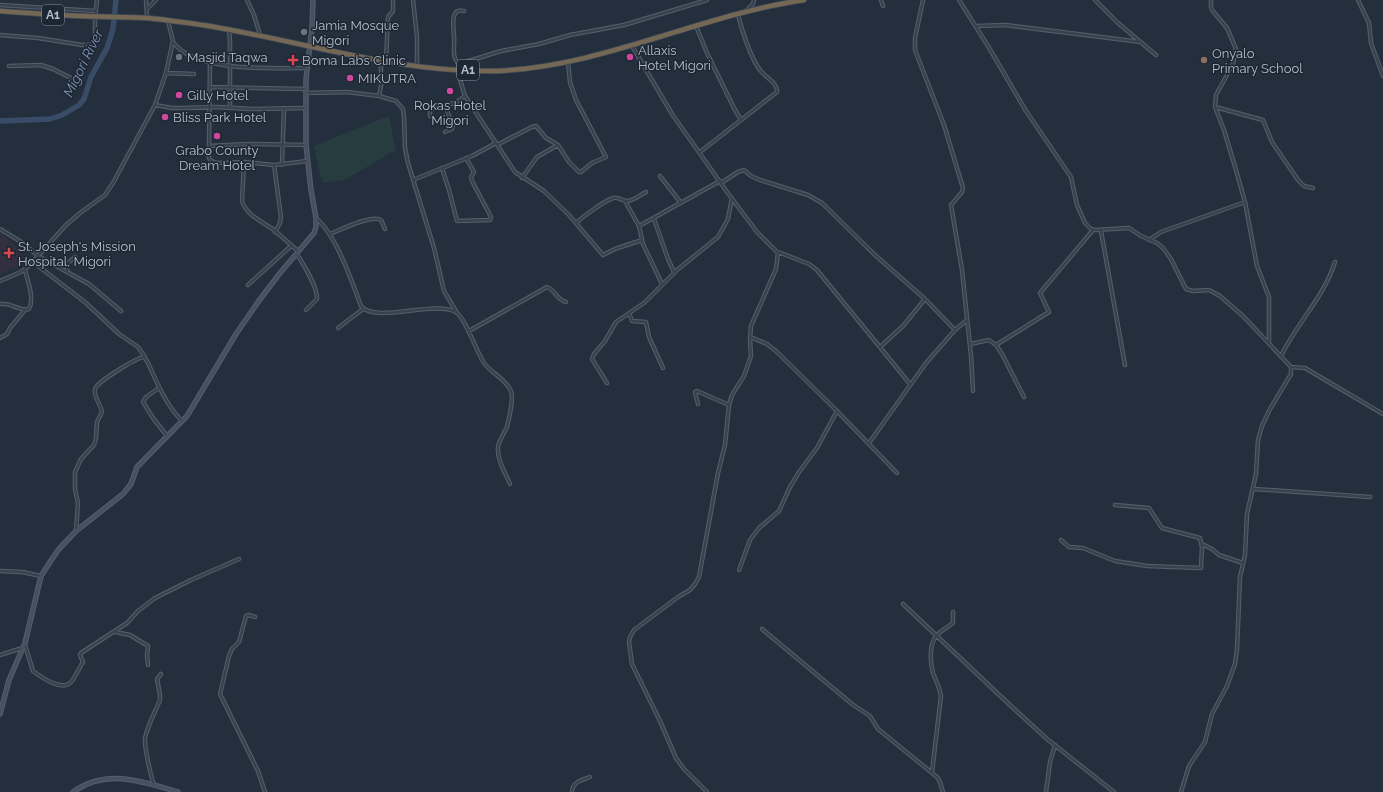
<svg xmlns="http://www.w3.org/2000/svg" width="1383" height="792" font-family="Raleway,sans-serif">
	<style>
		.medical { fill: #32303f }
		.green { fill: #263c3f }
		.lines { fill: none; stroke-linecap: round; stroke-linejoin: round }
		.river { stroke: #394c67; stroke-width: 5.5 }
		.street-casing { stroke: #565f6c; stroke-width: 4.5 }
		.secondary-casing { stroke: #565f6c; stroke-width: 5.5 }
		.highway-casing { stroke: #434c59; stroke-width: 6 }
		.street { stroke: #38414e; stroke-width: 2.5 }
		.secondary { stroke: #465061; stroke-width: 3.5 }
		.highway { stroke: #746855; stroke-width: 4.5 }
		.worship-dot { fill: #6b7280; stroke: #1d2633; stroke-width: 1.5 }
		.hotel-dot { fill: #d1479c; stroke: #1d2633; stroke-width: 1.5 }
		.health-dot { fill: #e0444e; stroke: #1d2633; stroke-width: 1.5 }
		.education-dot { fill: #8d6e63; stroke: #1d2633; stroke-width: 1.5 }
		.labels { text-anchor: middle; stroke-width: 3; stroke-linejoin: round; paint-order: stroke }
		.shield { fill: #1d2633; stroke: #878f9c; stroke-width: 1 }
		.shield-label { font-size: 12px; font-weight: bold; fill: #b4bcc9 }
		.poi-label { font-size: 13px; fill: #b4bcc9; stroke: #1d2633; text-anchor: start }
		.water-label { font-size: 14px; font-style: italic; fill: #7c92b1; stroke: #1d2633 }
	</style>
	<rect width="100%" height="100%" fill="#242f3e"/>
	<path class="medical" d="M0 233 12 242 26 264 0 274Z"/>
	<path class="green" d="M389 116 396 152H392L345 180 324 183 320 175 314 146Z"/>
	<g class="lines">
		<path class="river" d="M0 121 50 119 62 115 79 105 84 99 91 77 107 48 113 29 116 0"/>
		<defs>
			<path id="street" d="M146 0 147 17
				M247 0 254 15 260 35
				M413 0 417 37V66
				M881 0 883 6
				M923 0 915 38V50L944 125 963 188 962 192 951 205 962 270 971 356 973 391
				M959 0 988 46 1026 111 1071 177 1077 205 1085 223 1091 229 1095 230 1129 228 1141 236 1157 243 1163 248 1171 259 1186 289 1193 291 1209 290 1220 296 1243 316 1291 367V374L1270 409 1262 426 1258 440 1256 474 1247 514 1245 555 1240 577 1237 649 1235 664 1227 686 1212 714 1205 742 1189 766 1181 792
				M1095 0 1118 23 1156 55
				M1211 0V7L1212 10 1227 28 1236 49 1233 64 1216 95 1215 107 1224 130 1236 170 1245 202 1257 266 1269 297V344
				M1358 0 1369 23 1371 43 1383 76
				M0 5 96 11
				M147 9 156 0
				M746 11 753 4 754 0
				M696 26 707 53 734 108 741 120
				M976 26 1005 25 1141 42
				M229 30 230 41V107
				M0 35 38 38 82 45H90L94 41 95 37V17L97 0
				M173 42C195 73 272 68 306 68
				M632 46 672 114 727 192 757 232 778 253 776 269 751 326 750 340 751 356 744 376 732 395 729 405 725 445 718 473 699 577 695 584 690 590 678 597 634 630 630 637 629 642 632 664 660 721 676 758 684 769 707 792
				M381 61V86L379 96 396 101 403 109 404 117 405 148 408 163 434 248 444 291 457 313
				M210 62 209 146V158L211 161 217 163 244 162 274 165 307 161
				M386 62 388 17 393 11V0
				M459 64C451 57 455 47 454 37 454 28 449 7 464 11
				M9 66 41 65 53 69 73 79
				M166 73 194 74
				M210 87 306 89
				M306 93 347 92 379 96
				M155 105 172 108H184L216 107 252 109 306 108
				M1215 107 1263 120 1272 142 1298 180 1304 186 1313 188
				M430 116V109L455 103 465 96
				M445 132 452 129 453 125 445 106
				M497 145 532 127 536 126 546 138 558 145 569 162 579 172H581L592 163 606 157 576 100 570 82 568 62
				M209 146 248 144 306 145
				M700 152 777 92C778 83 765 77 760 70 751 59 741 28 738 14
				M244 162 242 201C245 214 264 223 274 230 282 237 290 244 298 251
				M274 165 281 217 280 223 275 232
				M282 165 284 108
				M442 168 449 190 457 221 490 220 491 217 490 215 472 181 471 177 474 172 466 158
				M660 176 681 203
				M522 178 537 157 558 145
				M413 180 472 156 496 143
				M721 183 738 172 744 170 751 176 760 180 808 195 822 203 875 255 925 299
				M625 201 639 226 643 244 662 284
				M316 218C336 235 352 281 361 306 375 324 434 300 456 312 466 319 476 351 484 363 491 373 506 379 511 391 514 399 509 419 507 427 504 434 499 440 498 447 497 460 505 472 510 484
				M654 219 668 259 674 272
				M576 223C584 216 604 201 613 198 618 197 621 200 626 201 632 202 640 195 646 192
				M639 226 720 181
				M0 229 23 243 38 256 89 284 121 311
				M1101 231 1125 365
				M330 234C340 230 372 214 381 220L385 229
				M642 240 615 249 603 255 569 215 544 191 515 172 465 96 457 70 459 64 501 51 539 44 570 35 624 25 707 0
				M1149 240 1161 232 1245 202
				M778 252 809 264 817 270 910 384
				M297 254C303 264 318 287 317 299L306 310
				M33 262 86 303 119 334 138 347 145 357
				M58 266 68 263 75 257
				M67 271 68 263
				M0 281 21 272 29 266 66 225 80 213 105 195 113 183 155 105 166 73 173 41 168 21
				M248 285 291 246
				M0 304C10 302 21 312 29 309 35 297 27 281 25 269
				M629 313 632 321 646 322 649 337 663 368
				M338 328 363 309
				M469 331 547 287C555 290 557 300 566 302
				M750 337 767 344 776 351 835 409 897 473
				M0 338 7 334 10 328 25 310
				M970 344 989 340 996 345 1049 312 1040 293 1093 230
				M996 345 1002 354 1024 397
				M880 347 903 326 925 299 955 330
				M1281 356C1297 323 1324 297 1335 262
				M1291 367 1305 368 1383 414
				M607 383 592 359 594 354 605 341 616 322 644 303 677 270 718 237 728 219 732 198
				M159 388 146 397 143 402 153 418 167 436
				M698 404 695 392 697 391 729 405
				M869 443 926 363 955 330 967 320
				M1254 489 1370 497
				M76 531 78 503 75 489V472L81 459 94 445 96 438 97 422 102 412C101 405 93 396 95 389 97 382 136 358 144 357L147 361C157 382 165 404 182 421
				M1061 540 1069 547 1083 548 1115 561 1147 566 1201 568 1202 547 1200 538 1162 528 1149 508 1115 505
				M1202 544 1212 549 1219 555 1243 563
				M739 570 750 540 759 528 779 511 790 487 799 472 817 448 837 411
				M0 571 22 572 41 576
				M903 604 1011 706 1047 739 1114 792
				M255 617 249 615 246 616 239 642 232 649 229 656 220 694 258 771 265 792
				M762 629 852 704 870 716 878 729 937 777 940 782 943 792
				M115 632 130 635 148 646 147 656 148 665
				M25 645 33 671C41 677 63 693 72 681 75 677 80 667 83 662L80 655 81 653 127 623 138 611 155 598 191 580 239 559
				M0 655 22 648
				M932 772 941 696C940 688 936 681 933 673 930 663 929 645 936 636 940 631 948 627 953 623V612
				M154 785C151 777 144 746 145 738 148 725 155 712 160 700V695L157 679 161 674
				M572 792C572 782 582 780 590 777
				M1046 792 1050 762 1055 745"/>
			<path id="secondary" d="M0 714 9 680 25 643 41 576 52 559 59 549 76 531 123 494 131 484 137 467 187 416 236 334 258 302 280 273 314 233 316 227V218L311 190 306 145V79L312 28 313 0
				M73 792C106 768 142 781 178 792"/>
			<path id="highway" d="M0 11C27 13 55 15 82 16 104 17 126 17 148 18 168 20 189 23 209 26 305 42 398 73 496 71 603 67 699 15 804 0"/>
		</defs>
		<use href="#street" class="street-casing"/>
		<use href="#secondary" class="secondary-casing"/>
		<use href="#highway" class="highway-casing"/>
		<use href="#street" class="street"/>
		<use href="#secondary" class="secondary"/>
		<use href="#highway" class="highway"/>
	</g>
	<g class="worship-dot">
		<circle cx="304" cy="32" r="4"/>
		<circle cx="179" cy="57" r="4"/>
	</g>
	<g class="hotel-dot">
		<circle cx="630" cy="57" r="4"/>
		<circle cx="350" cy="78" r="4"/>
		<circle cx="450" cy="91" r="4"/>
		<circle cx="179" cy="95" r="4"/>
		<circle cx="165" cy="117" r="4"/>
		<circle cx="217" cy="136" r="4"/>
	</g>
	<g class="health-dot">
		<path d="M291 54h4v4h4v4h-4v4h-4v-4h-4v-4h4z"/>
		<path d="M7 247h4v4h4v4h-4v4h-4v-4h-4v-4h4z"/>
	</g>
	<circle class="education-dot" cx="1204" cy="60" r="4"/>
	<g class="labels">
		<g class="shield">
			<rect x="42" y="5" width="22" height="20" rx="3"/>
			<rect x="457" y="60" width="22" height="20" rx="3"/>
		</g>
		<g class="shield-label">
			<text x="53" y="19">A1</text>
			<text x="468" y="74">A1</text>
		</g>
		<g class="poi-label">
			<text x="312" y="30">Jamia Mosque<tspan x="312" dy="15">Migori</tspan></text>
			<text x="638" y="55">Allaxis<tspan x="638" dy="15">Hotel Migori</tspan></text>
			<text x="1212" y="58">Onyalo<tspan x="1212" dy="15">Primary School</tspan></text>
			<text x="187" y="62">Masjid Taqwa</text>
			<text x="302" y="65">Boma Labs Clinic</text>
			<text x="358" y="83">MIKUTRA</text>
			<text x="187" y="100">Gilly Hotel</text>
			<text x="450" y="110" text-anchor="middle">Rokas Hotel<tspan x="450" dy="15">Migori</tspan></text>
			<text x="173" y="122">Bliss Park Hotel</text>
			<text x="217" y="155" text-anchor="middle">Grabo County<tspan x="217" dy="15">Dream Hotel</tspan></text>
			<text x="18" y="251">St. Joseph's Mission<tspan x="18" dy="15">Hospital, Migori</tspan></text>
		</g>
		<g class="water-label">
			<text transform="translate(83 63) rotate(-64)" y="5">Migori River</text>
		</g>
	</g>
</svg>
